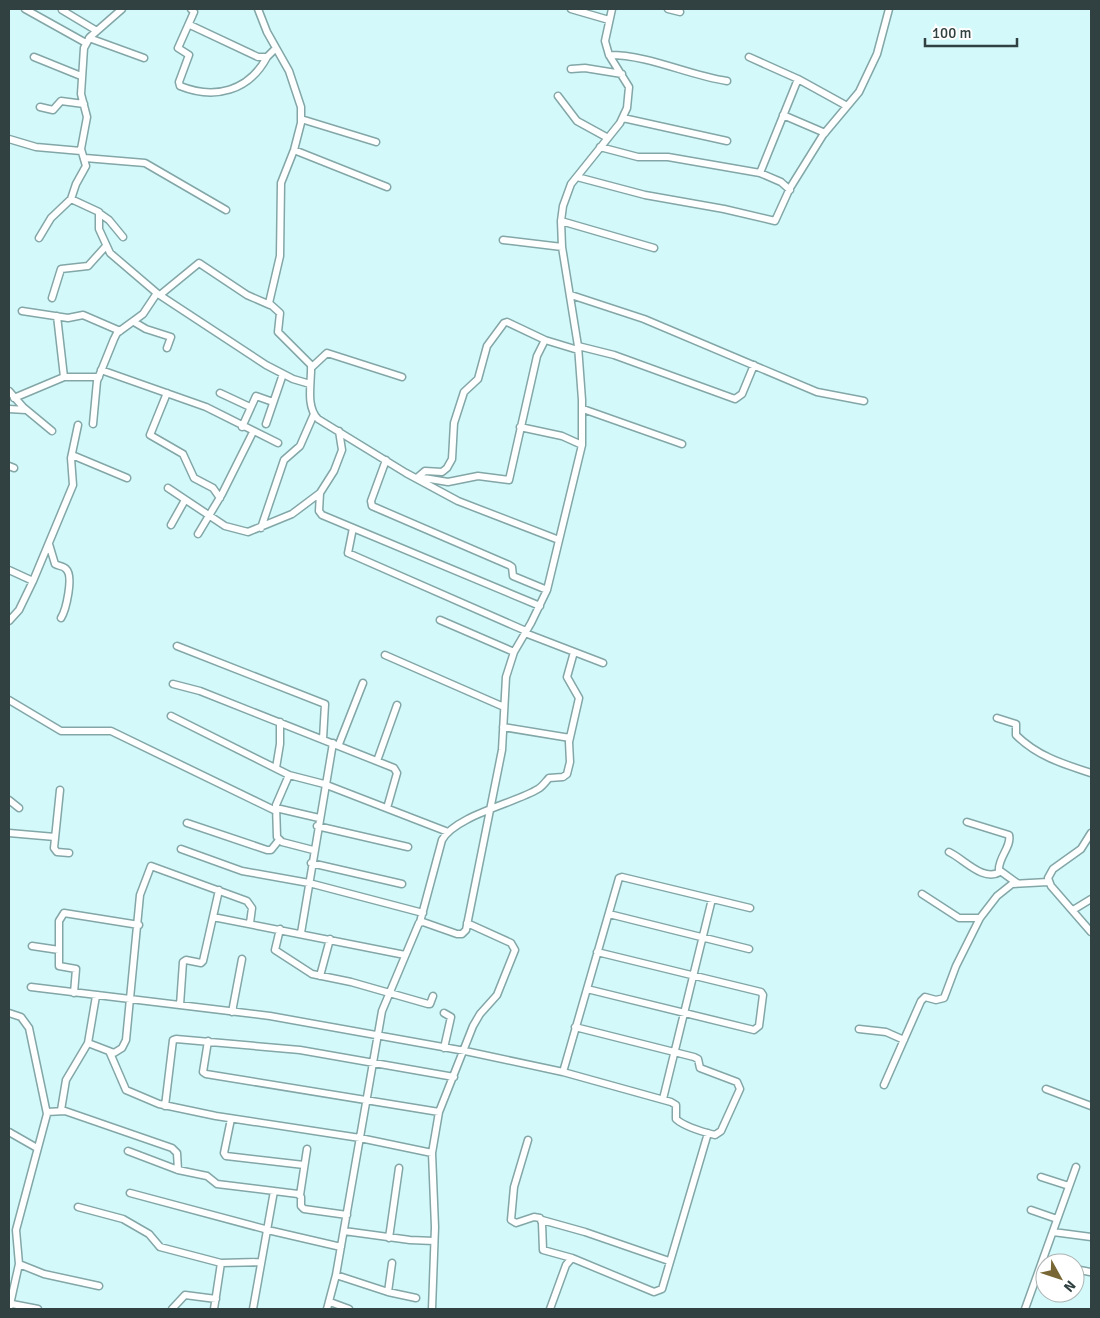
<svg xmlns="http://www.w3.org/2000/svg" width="1100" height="1318" font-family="Signika,sans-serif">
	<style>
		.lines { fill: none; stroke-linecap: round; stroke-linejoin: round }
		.minor-casing { stroke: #83a6a7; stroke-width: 9 }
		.minor { stroke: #fff; stroke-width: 6 }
	</style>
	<rect width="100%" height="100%" fill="#d4f9fb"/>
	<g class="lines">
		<defs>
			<path id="minor" d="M25 9 86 43
				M122 9 90 37 84 48 81 94 87 117 81 149 86 166 76 184 71 199 99 212V229L110 253 158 294 266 365 293 379 310 384
				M191 9 194 12 178 48 189 55 179 82 180 86C215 100 249 91 267 57
				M258 9 267 32 289 71 301 107V123L294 150 281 183 280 256 269 303 280 313 278 332 311 365C312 381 305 406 318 419L406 473 458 501 559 540
				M571 9 609 20
				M668 9 680 12
				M62 10 97 31
				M190 25 258 57H267L275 49
				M89 38 144 58
				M609 55C650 55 687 75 727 81
				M34 57 81 76
				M749 57 798 79 847 106
				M571 69 585 68 622 74
				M558 96 577 121 608 138
				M40 107 53 110 61 101 84 104
				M783 115 825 133
				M623 118 727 141
				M301 119 376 142
				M9 139 36 147 81 151
				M600 147 638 157H668L760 173 781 182 790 190
				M294 150 387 187
				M85 158 145 163 226 210
				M760 173 798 79
				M577 177 645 195 724 209 775 221 790 188 823 135 859 92 877 54 889 9
				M99 213 109 220 123 237
				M561 221 654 248
				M39 238 51 218 71 199
				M503 240 562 247
				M160 295 199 263 247 295 270 305
				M571 295 644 319 817 392 864 401
				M52 298 61 269 88 266 106 246
				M22 311 68 318 83 315 120 331
				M57 316 64 377
				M134 322 146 329 171 337 167 348
				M578 346 614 355 735 399 742 394 754 365
				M312 367 327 353 402 377
				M101 370 206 407 278 443
				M9 391 23 407 52 431
				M167 393 150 435 183 454 194 478 213 488 220 498
				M220 393 250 407
				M14 398 64 377H99
				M9 409 26 410
				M583 409 682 444
				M93 424 97 381 114 339 117 333 143 314 157 293
				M266 424 283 374
				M242 427 256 396 273 402
				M520 427 562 436 582 445
				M339 431 342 450 334 471 320 493 319 511 322 515 540 606
				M72 455 127 478
				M386 460 371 501 372 506 509 565 512 567 513 576 547 590
				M9 466 14 468
				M418 477 425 471 442 472 447 468 452 459 454 423 464 392 478 379 487 346 504 323 507 322 545 340 578 350
				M418 477 448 482 478 476 509 480 537 356 545 340
				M168 488 225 526 248 532 292 514 320 493
				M171 525 185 500
				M261 528 284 460 300 446 314 414
				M353 528 348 553 526 631
				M198 534 222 494 253 432
				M49 544 55 564C58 566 64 566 66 569 74 576 66 610 61 618
				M9 570 33 581
				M440 620 514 652
				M9 621 19 610 33 581 73 485 71 458 78 425
				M525 633 603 663
				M177 646 325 704 323 739
				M385 655 504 707
				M173 684 200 691 394 768 397 773 387 808
				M9 700 61 731H111L276 811
				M171 716 289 775 324 784 448 832
				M997 718 1016 724V735C1037 756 1063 764 1091 773
				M503 727 570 738
				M339 744 363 683
				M377 761 397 705
				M276 768 280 744V722
				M289 775 276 805 277 837 282 842 313 850
				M60 790 54 848 57 852 69 853
				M9 800 19 808
				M276 808 319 818
				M967 822 1009 835C1012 846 998 858 999 870L1017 883
				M187 823 267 850H271L279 840
				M317 826 408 847
				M9 833 55 837
				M1091 833 1081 849 1053 869 1048 878 1051 886 1091 932
				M181 849 242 871 309 883 423 913
				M949 852C964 859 983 882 1000 872
				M311 863 402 884
				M922 894 959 918H980
				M1073 910 1091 899
				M609 914 749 949
				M213 917 405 955
				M420 922 442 840C455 816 515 803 538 789 543 786 546 781 549 778L563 777 567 774 570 762 569 742 579 698 567 677 574 652
				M280 929 275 950 312 974 351 982 428 1004H430L433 996
				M301 933 333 743
				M32 946 59 950V966L76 969 74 993
				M59 951V921L64 913 139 925
				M320 976 330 939
				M31 987 270 1016 465 1051 563 1072 671 1102 676 1105V1119C685 1127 703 1132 715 1135L721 1131 740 1089 737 1082 700 1068 698 1059 694 1057 575 1027
				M587 989 754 1030 759 1026 763 995 761 992 597 952
				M180 1005 183 962 186 960 201 963 203 961 219 890
				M232 1012 242 959
				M9 1013 21 1017 29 1028 47 1114 16 1230 19 1264 9 1309
				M859 1029 886 1032 904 1040
				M208 1041 203 1072 206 1074 439 1112
				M88 1043 114 1053 122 1048 126 1040 140 895 151 866 247 901 252 908 250 923
				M444 1048 451 1017 444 1013
				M110 1053 126 1090 159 1104 216 1116 360 1138 432 1153
				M563 1072 619 878 622 877 750 908
				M884 1085 921 1001 925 997 936 1000 944 998 956 966 980 918 997 896 1012 884 1048 882
				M1046 1089 1091 1106
				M663 1099 712 899
				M165 1106 173 1040 176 1039 300 1050 454 1077
				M61 1110 66 1080 88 1043 96 996
				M47 1112 65 1111 172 1148 177 1153 178 1170
				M231 1119 224 1153 226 1156 304 1165
				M9 1132 37 1148
				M528 1140 514 1187 511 1220 516 1223 534 1217 540 1218 542 1223 543 1250 572 1258
				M128 1151 178 1170 207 1176 217 1184 298 1194 301 1197V1206L304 1209 347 1215
				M1041 1177 1069 1186
				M130 1193 272 1231 341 1247
				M300 1195 307 1149
				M78 1207 123 1219 149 1234 160 1247 221 1263 261 1262
				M1031 1210 1057 1219
				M542 1220 585 1232 669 1261
				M344 1231 410 1240 434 1241
				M1053 1232 1091 1237
				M389 1238 399 1168
				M19 1264 44 1274 99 1286
				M1075 1269 1090 1272
				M336 1275 388 1292 416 1298
				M388 1292 392 1263
				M330 1302 349 1309
				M12 1304 38 1309
				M172 1309 185 1295 216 1299
				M214 1309 221 1263
				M253 1309 274 1191
				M327 1309 336 1275 382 1011 419 923 423 922 457 934H462L466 930 502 750 506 677 514 652 531 623 547 590 582 445V400L578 346 562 247 561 221 563 206 571 184 620 123 627 108 629 87 609 55 605 41 612 9
				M432 1309 435 1227 432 1153 439 1112 473 1026 480 1014 497 995 515 950 511 943 467 923
				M550 1309 566 1265 572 1258 654 1292 662 1289 708 1133
				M1025 1309 1076 1167"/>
		</defs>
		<use href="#minor" class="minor-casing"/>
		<use href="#minor" class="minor"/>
	</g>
	<rect width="1100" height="1318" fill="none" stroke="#314040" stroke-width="20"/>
	<g transform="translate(1060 1278) rotate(130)"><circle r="24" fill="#ffffff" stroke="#adb3b3"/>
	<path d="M0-4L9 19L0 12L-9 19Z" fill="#786735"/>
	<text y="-8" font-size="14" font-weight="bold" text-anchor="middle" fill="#314040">N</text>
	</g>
	<path d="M925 38v8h92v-8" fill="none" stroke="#314040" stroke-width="2.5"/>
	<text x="932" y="38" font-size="15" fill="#314040" stroke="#ffffff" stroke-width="4" paint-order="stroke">100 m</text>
</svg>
